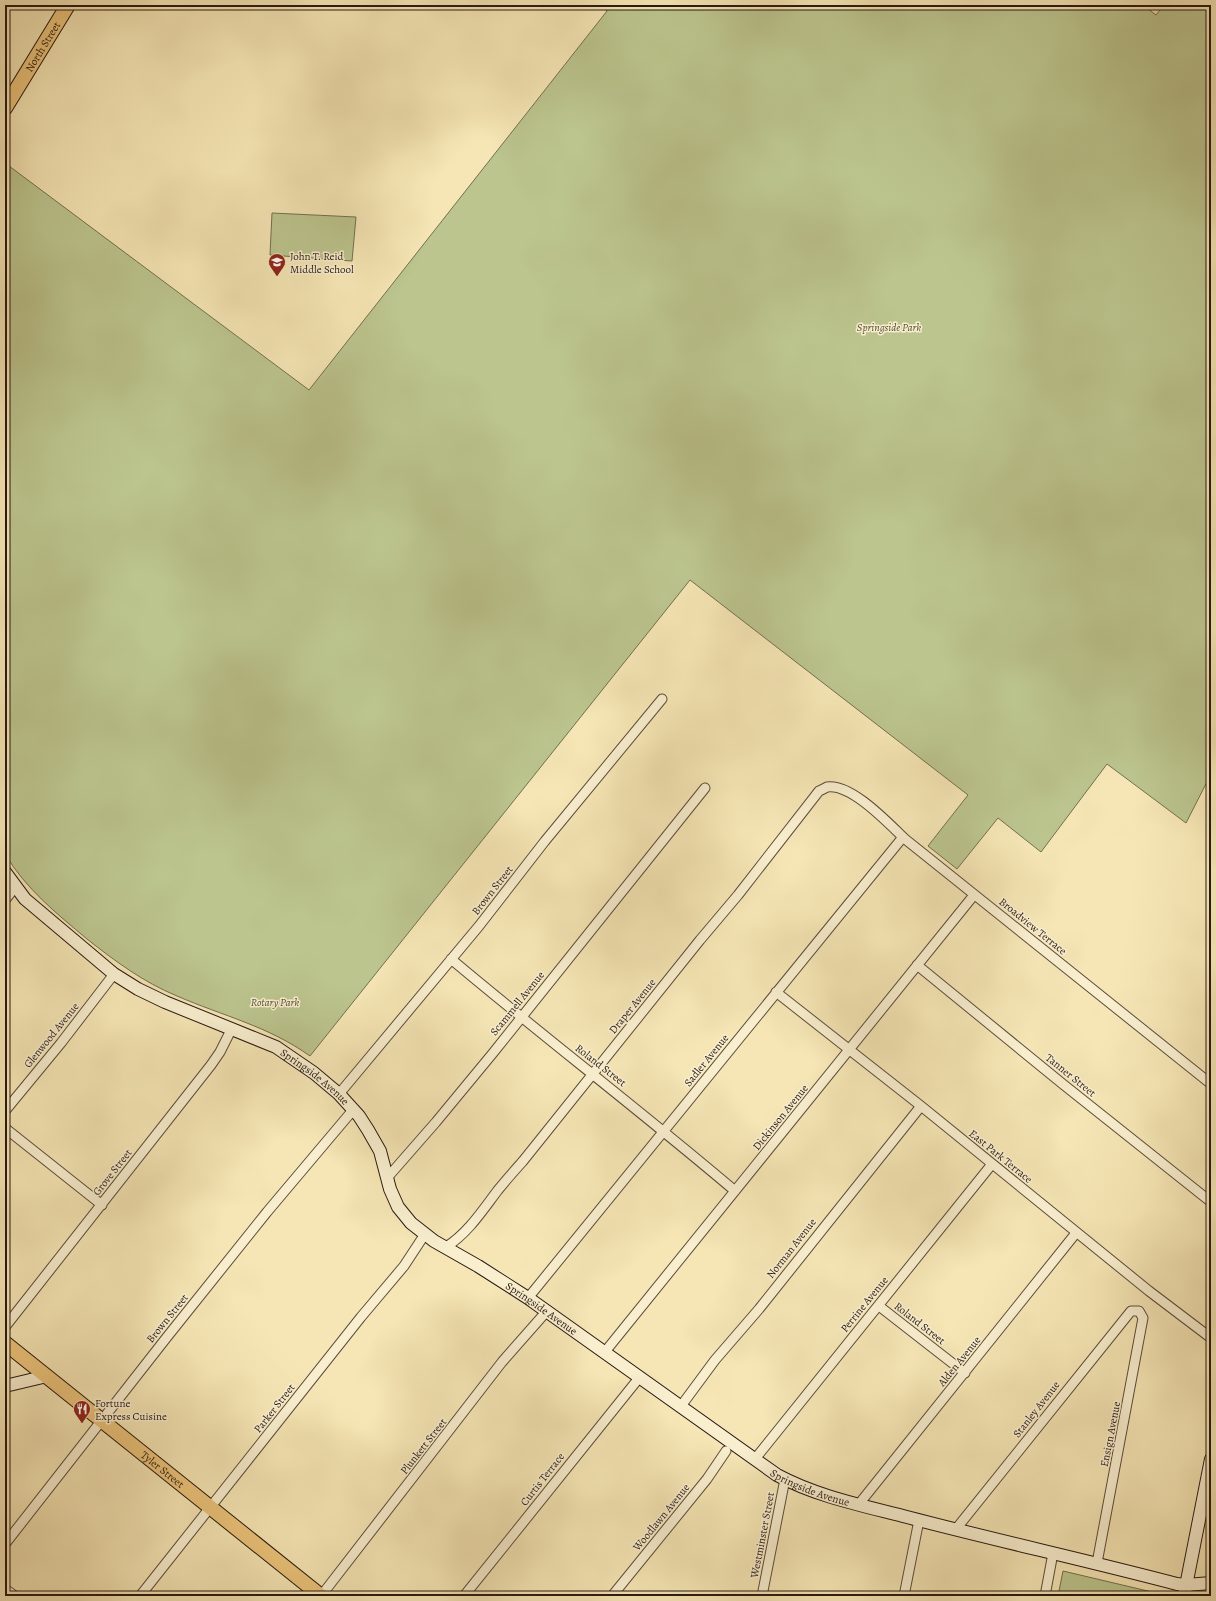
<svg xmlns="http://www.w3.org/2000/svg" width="1216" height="1601" font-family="Alegreya,serif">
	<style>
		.green { fill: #bcc58e; stroke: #726f50 }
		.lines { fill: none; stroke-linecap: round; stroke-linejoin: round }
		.street-casing { stroke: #5c4c3c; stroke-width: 11 }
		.secondary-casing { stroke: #281913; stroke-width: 14 }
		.primary-casing { stroke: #281913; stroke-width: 16 }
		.street { stroke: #f9efcf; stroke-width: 9 }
		.secondary { stroke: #f9efcf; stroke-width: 12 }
		.primary { stroke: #ebc37a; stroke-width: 14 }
		.labels { text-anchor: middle; stroke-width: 3; stroke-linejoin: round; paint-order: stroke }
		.street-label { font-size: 11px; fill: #281913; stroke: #f9efcf }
		.poi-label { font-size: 11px; fill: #281913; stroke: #f9efcf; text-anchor: start }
		.park-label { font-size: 11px; font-style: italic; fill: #544d38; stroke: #f9efcf }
	</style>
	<rect width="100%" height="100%" fill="#f6e6b5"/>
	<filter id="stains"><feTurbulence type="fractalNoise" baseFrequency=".005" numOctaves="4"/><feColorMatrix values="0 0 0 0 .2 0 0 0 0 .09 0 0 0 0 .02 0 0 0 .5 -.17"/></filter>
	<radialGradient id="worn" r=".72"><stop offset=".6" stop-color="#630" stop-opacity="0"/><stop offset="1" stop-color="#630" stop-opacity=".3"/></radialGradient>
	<path class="green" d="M600 5H1143L1156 15 1164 5H1211V774L1186 823 1107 764 1041 852 998 818 957 869 928 846 968 795 690 580 310 1056C268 1026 223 1016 177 996 143 982 115 961 87 939 56 913 26 889 5 854V163L309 390 607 11Z
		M272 213 356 217 352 261 270 255Z
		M1063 1571 1169 1596H1058Z"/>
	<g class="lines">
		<defs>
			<path id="street" d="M5 900 16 886
				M451 959C545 1038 642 1112 735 1191
				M917 965 1064 1085 1211 1202
				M776 992 921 1106 1149 1291 1211 1338
				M339 1094 479 926 545 841 662 699
				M5 1111 61 1043 114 974
				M5 1128 102 1205
				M387 1178 436 1122 493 1053 705 788
				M446 1247C468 1233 482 1211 498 1190 506 1180 515 1170 523 1161L700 940 738 895 819 791C822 790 825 788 827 787 851 783 888 823 905 839L1211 1084
				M528 1298 903 837
				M879 1306 965 1373
				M5 1327 211 1065 220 1052 232 1028
				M604 1353 974 895
				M681 1406 715 1360 759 1309 921 1106
				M755 1459 992 1164
				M859 1504 1076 1233
				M956 1529 1131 1311H1139L1143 1318 1097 1563
				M5 1544 167 1337 267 1212 353 1110
				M5 1589 15 1596
				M140 1596 361 1317 404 1266 425 1234
				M321 1596 502 1362 546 1312
				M464 1596 639 1378
				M612 1596 707 1479 726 1451
				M762 1596 785 1479
				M904 1596 919 1520
				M1045 1596 1053 1553"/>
			<g id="secondary">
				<path id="s1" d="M5 872 25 899 114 974 138 989 165 1002 276 1047 314 1073 339 1094 359 1116 368 1130 380 1151 390 1189 398 1207 411 1223 434 1241 478 1266 528 1298 777 1475C816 1496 860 1505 903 1516 994 1540 1086 1560 1177 1584L1186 1585 1211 1583"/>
				<path d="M5 1386 47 1376"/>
				<path d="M1184 1596 1211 1459"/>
			</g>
			<g id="primary">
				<path id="s2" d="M5 108 68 5"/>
				<path id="s3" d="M5 1343 321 1596"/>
			</g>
		</defs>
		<use href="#street" class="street-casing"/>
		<use href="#secondary" class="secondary-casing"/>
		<use href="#primary" class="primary-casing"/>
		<use href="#street" class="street"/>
		<use href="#secondary" class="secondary"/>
		<use href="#primary" class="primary"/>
	</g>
	<defs>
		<symbol id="school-pin" viewBox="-11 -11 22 30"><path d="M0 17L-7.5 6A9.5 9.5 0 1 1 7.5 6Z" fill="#8f2418" stroke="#f9efcf"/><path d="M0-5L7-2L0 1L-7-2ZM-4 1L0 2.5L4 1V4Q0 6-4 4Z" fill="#fff"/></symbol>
		<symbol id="restaurant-pin" viewBox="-11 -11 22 30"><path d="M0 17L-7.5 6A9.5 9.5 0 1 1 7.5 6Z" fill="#8f2418" stroke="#f9efcf"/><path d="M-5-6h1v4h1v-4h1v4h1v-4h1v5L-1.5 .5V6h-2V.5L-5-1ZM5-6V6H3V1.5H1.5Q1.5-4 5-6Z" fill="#fff"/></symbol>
	</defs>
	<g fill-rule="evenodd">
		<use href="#school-pin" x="267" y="252" width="20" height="27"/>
		<use href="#restaurant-pin" x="72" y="1399" width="20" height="27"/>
	</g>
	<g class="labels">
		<g class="street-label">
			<text dy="4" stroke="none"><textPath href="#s2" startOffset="72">North Street</textPath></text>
			<text transform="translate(492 890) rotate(-52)" y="4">Brown Street</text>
			<text transform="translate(1033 926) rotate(39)" y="4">Broadview Terrace</text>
			<text transform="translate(517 1003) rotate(-51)" y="4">Scammell Avenue</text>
			<text transform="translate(632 1006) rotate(-51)" y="4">Draper Avenue</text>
			<text transform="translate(51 1035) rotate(-51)" y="4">Glenwood Avenue</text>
			<text transform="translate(706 1060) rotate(-51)" y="4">Sadler Avenue</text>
			<text transform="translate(601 1065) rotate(38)" y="4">Roland Street</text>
			<text transform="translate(1071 1075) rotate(39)" y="4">Tanner Street</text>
			<text dy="4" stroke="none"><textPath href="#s1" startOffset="377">Springside Avenue</textPath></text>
			<text transform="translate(780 1117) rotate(-51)" y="4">Dickinson Avenue</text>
			<text transform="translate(1001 1156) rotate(39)" y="4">East Park Terrace</text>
			<text transform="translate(112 1172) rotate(-52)" y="4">Grove Street</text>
			<text transform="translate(791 1248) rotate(-52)" y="4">Norman Avenue</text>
			<text transform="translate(864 1304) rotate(-51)" y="4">Perrine Avenue</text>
			<text dy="4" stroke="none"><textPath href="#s1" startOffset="713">Springside Avenue</textPath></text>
			<text transform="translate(167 1318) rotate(-51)" y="4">Brown Street</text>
			<text transform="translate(920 1323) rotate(38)" y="4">Roland Street</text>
			<text transform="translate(959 1361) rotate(-51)" y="4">Alden Avenue</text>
			<text transform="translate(274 1408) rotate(-52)" y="4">Parker Street</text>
			<text transform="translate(1036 1409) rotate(-52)" y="4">Stanley Avenue</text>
			<text transform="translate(1110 1434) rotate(-79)" y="4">Ensign Avenue</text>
			<text transform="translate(423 1446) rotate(-52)" y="4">Plunkett Street</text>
			<text dy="4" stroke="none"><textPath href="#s3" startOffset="202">Tyler Street</textPath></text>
			<text transform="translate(542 1479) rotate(-52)" y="4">Curtis Terrace</text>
			<text dy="4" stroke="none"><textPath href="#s1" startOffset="1037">Springside Avenue</textPath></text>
			<text transform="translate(661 1517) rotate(-51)" y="4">Woodlawn Avenue</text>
			<text transform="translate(762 1535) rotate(-79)" y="4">Westminster Street</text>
		</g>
		<g class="poi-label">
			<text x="290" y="260">John T. Reid<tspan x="290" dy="13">Middle School</tspan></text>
			<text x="95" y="1407">Fortune<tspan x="95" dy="13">Express Cuisine</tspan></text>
		</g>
		<g class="park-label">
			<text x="889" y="331">Springside Park</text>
			<text x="275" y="1006">Rotary Park</text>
		</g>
	</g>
	<rect width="1216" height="1601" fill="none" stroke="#f6e6b5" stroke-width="20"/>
	<rect x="6" y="6" width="1204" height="1589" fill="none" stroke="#281913" stroke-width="2"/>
	<rect x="10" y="10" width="1196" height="1581" fill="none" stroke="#281913"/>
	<rect width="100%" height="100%" filter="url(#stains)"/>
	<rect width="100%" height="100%" fill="url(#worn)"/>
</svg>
